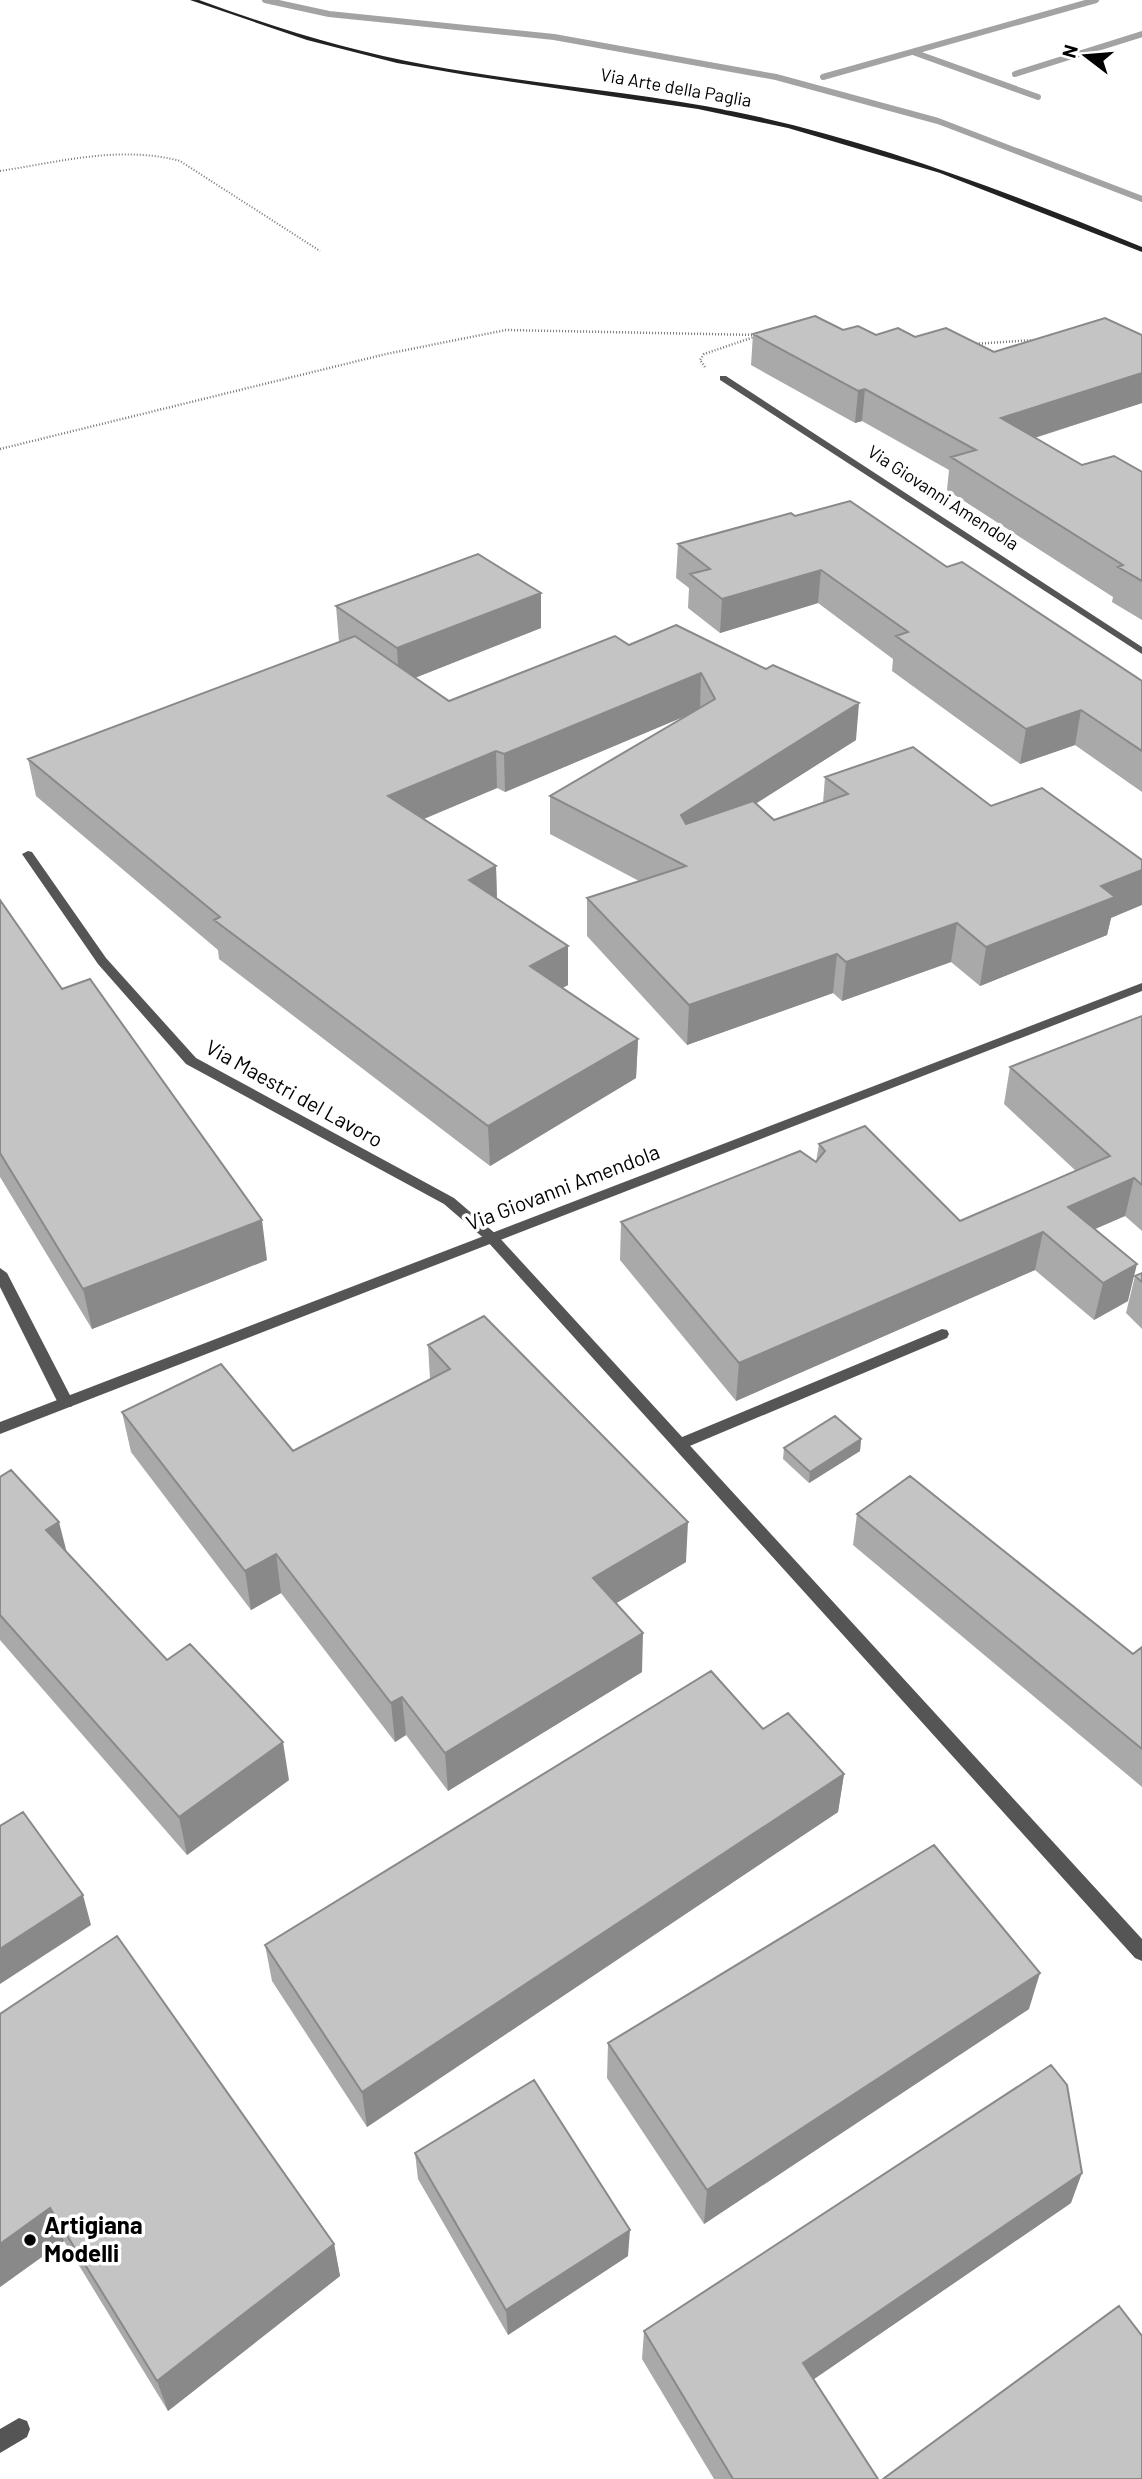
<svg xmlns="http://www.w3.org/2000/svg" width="1142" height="2479" font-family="Barlow,sans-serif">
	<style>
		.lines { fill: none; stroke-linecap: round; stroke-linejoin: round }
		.stream { stroke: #a3a3a3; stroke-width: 6 }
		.path-far1 { stroke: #777; stroke-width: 2; stroke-dasharray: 1 2; stroke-linecap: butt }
		.path { stroke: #777; stroke-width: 2.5; stroke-dasharray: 1 2; stroke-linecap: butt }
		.service { fill: #555; fill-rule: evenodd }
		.minor { fill: #555; fill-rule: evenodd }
		.tertiary { fill: #555; fill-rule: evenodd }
		.secondary { fill: #222; fill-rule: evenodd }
		.wall { fill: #a9a9a9 }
		.shaded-wall { fill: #898989 }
		.building { fill: #c4c4c4; stroke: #898989; stroke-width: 2 }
		.poi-dot { fill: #000; stroke: #fff; stroke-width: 2.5 }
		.labels { text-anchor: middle; stroke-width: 7; stroke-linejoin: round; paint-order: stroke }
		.far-street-label { font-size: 18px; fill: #000; stroke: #fff }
		.street-label { font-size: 21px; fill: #000; stroke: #fff }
		.near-poi-label { font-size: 24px; font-weight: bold; fill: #000; stroke: #fff; text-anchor: start }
	</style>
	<rect width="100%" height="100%" fill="#fff"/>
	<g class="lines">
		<path class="stream" d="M265 0 329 14 554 37 776 77 938 121 1142 199
			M913 52 1038 97
			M1015 74 1142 34
			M823 77 1096 0"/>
		<path class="path-far1" d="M0 171C59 162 121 145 180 161L320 251"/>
		<path class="path" d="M973 344 1034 340
			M705 367 700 360 704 354 754 337
			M0 449 386 354 506 330 758 335"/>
		<path class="service" d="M0 1268 7 1273 74 1403 71 1407H61L58 1403 0 1287Z
			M942 1329 947 1330 949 1334 947 1338 685 1448H675L672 1444 675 1440Z
			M19 2418 27 2421 30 2429 27 2437 0 2453V2429Z"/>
		<path class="minor" d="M720 376H726L1142 647V654L720 380Z
			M28 851 32 852 106 958 196 1058 454 1198 497 1235 1142 1939V1961L1135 1958 487 1241 444 1204 186 1064 98 964 22 854Z"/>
		<path class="tertiary" d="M1142 983V991L0 1434V1422Z"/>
		<path class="secondary" d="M190 0H199C273 27 349 51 427 65 530 84 634 91 736 112 876 141 1010 193 1142 247V252L940 173 788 128 698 109 466 75 397 63 307 40Z"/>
	</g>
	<path class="wall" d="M843 330 876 335 915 337 994 352 1142 335V403L1035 438 1082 465 1142 472V620L1112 602 1113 597 947 490 949 470 862 421 855 423 751 365 753 334Z
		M795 516 947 567 1142 681V792L1075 745 1020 764 892 671 893 659 818 603 720 633 688 608 689 588 676 578 678 544Z
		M336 606 541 628 415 678 449 701 629 645 676 625 856 740 756 803 774 820 823 803 825 777 1111 918 1107 935 980 986 951 962 842 1001 833 993 687 1045 587 936V898L639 881 550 834V796L687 715 505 792 497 788 424 819 496 866 497 899 568 946V985L562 988 638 1039 636 1078 490 1166 219 959 218 950 36 796 28 759 339 642Z
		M0 900 62 989 267 1260 92 1329 0 1177Z
		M1142 1016V1231L1125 1216 1095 1229 1128 1301 1094 1320 1035 1270 736 1401 620 1260 621 1222 816 1162 819 1144 960 1221 1076 1171 1004 1104 1010 1067Z
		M1142 1273V1329L1126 1313 1135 1276Z
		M428 1345 686 1562 616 1603 642 1672 448 1791 406 1735 395 1742 281 1593 251 1610 131 1452 122 1412 293 1451 430 1379Z
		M861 1439 860 1451 809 1483 783 1459 784 1448Z
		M0 1477 67 1552 167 1660 289 1780 187 1855 0 1640Z
		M857 1514 1133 1654 1142 1647V1787L853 1545Z
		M763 1729 844 1774 838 1812 367 2127 272 1981 265 1945Z
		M1029 2009 704 2224 607 2078 608 2043Z
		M0 2014 334 2244 340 2276 168 2411 64 2241 0 2287Z
		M415 2153 628 2256 508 2335 418 2179Z
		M1071 2203 814 2379 878 2479H714L642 2359 644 2331Z"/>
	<path class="shaded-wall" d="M1142 373V403L996 450 1001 418Z
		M865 389 862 421 855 423 858 391Z
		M821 570 818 603 720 633 722 599Z
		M541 593V628L399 684 397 648Z
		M701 673 700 710 505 792 504 754Z
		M859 703 856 740 680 852 681 815Z
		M1081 710 1075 745 1020 764 1026 729Z
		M496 751 497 788 390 833 388 796Z
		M496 866 497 905 469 880Z
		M1142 870V905L1111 918 1107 935 980 986 986 947 1101 886Z
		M957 923 951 962 842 1001 846 962Z
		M568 946V985L531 1005 530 966Z
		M837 954 833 993 687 1045 689 1005Z
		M638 1039 636 1078 490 1166 488 1126Z
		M1134 1178 1125 1216 1060 1244 1068 1207Z
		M262 1220 267 1260 92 1329 83 1289Z
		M1043 1232 1035 1270 736 1401 739 1363Z
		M1137 1264 1128 1301 1094 1320 1103 1283Z
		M861 1439 860 1451 809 1483 810 1472Z
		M59 1522 69 1561 46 1530Z
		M688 1522 686 1562 593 1617V1578Z
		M276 1554 281 1593 251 1610 245 1571Z
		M643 1633 642 1672 448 1791 445 1753Z
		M402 1697 406 1735 395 1742 391 1703Z
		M283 1742 289 1780 187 1855 179 1817Z
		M844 1774 838 1812 367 2127 362 2092Z
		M83 1895 91 1925 0 1984V1949Z
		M1040 1973 1029 2009 704 2224 707 2190Z
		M1082 2173 1071 2203 798 2390 803 2363Z
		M50 2208 64 2241 0 2287V2244Z
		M630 2230 628 2256 508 2335 506 2310Z
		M334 2244 340 2276 168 2411 157 2381Z"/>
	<path class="building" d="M815 316 843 330 858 326 876 335 898 328 915 337 946 328 994 352 1105 318 1142 335V373L1001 418 1082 465 1114 456 1142 472V581L1118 567 1123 565 951 457 976 450 865 389 858 391 753 334Z
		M850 501 947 567 962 562 1142 681V751L1081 710 1026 729 896 636 908 632 821 570 722 599 690 574 710 569 678 544 791 513 795 516Z
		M478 554 541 593 397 648 336 606Z
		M676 625 766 669 773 665 859 703 681 815 686 824 753 801 774 820 848 794 825 777 913 747 991 806 1042 788 1142 860V870L1101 886 1115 897 986 947 957 923 846 962 837 954 689 1005 587 898 686 866 550 796 715 699 701 673 504 754 496 751 388 796 496 866 469 880 568 946 530 966 638 1039 488 1126 214 920 220 917 28 759 355 636 449 701 615 636 629 645Z
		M0 900 62 989 90 979 262 1220 83 1289 0 1153Z
		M1142 1016V1185L1134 1178 1068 1207 1137 1264 1103 1283 1043 1232 739 1363 621 1222 800 1151 816 1162 825 1151 819 1144 865 1126 960 1221 1110 1156 1010 1067Z
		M1142 1273V1282L1135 1276Z
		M484 1316 688 1522 593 1578 643 1633 445 1753 402 1697 391 1703 276 1554 245 1571 122 1412 221 1364 293 1451 450 1369 428 1345Z
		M835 1416 861 1439 810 1472 784 1448Z
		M11 1470 59 1522 46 1530 167 1660 190 1644 283 1742 179 1817 0 1615V1477Z
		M910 1476 1133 1654 1142 1647V1749L857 1514Z
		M711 1671 763 1729 788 1713 844 1774 362 2092 265 1945Z
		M23 1812 83 1895 0 1949V1826Z
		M934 1845 1040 1973 707 2190 608 2043Z
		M117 1936 334 2244 157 2381 50 2208 0 2244V2014Z
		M1051 2065 1067 2085 1082 2173 803 2363 878 2479H733L644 2331Z
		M534 2080 630 2230 506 2310 415 2153Z
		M1119 2306 1142 2336V2479H883Z"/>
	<circle class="poi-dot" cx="30" cy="2240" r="7"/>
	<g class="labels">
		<g class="far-street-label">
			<text transform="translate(676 88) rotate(10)" y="6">Via Arte della Paglia</text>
			<text transform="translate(943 498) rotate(33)" y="6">Via Giovanni Amendola</text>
		</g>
		<g class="street-label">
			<text transform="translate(294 1094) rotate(29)" y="7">Via Maestri del Lavoro</text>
			<text transform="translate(563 1188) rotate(-21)" y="7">Via Giovanni Amendola</text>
		</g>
		<g class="near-poi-label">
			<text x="44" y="2234">Artigiana<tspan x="44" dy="28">Modelli</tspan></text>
		</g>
	</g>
	<g transform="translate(1086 56) rotate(286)" stroke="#ffffff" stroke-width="5" paint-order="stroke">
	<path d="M0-5L12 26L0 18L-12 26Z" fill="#000000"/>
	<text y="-10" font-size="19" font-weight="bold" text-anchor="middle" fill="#000000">N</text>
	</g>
</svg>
